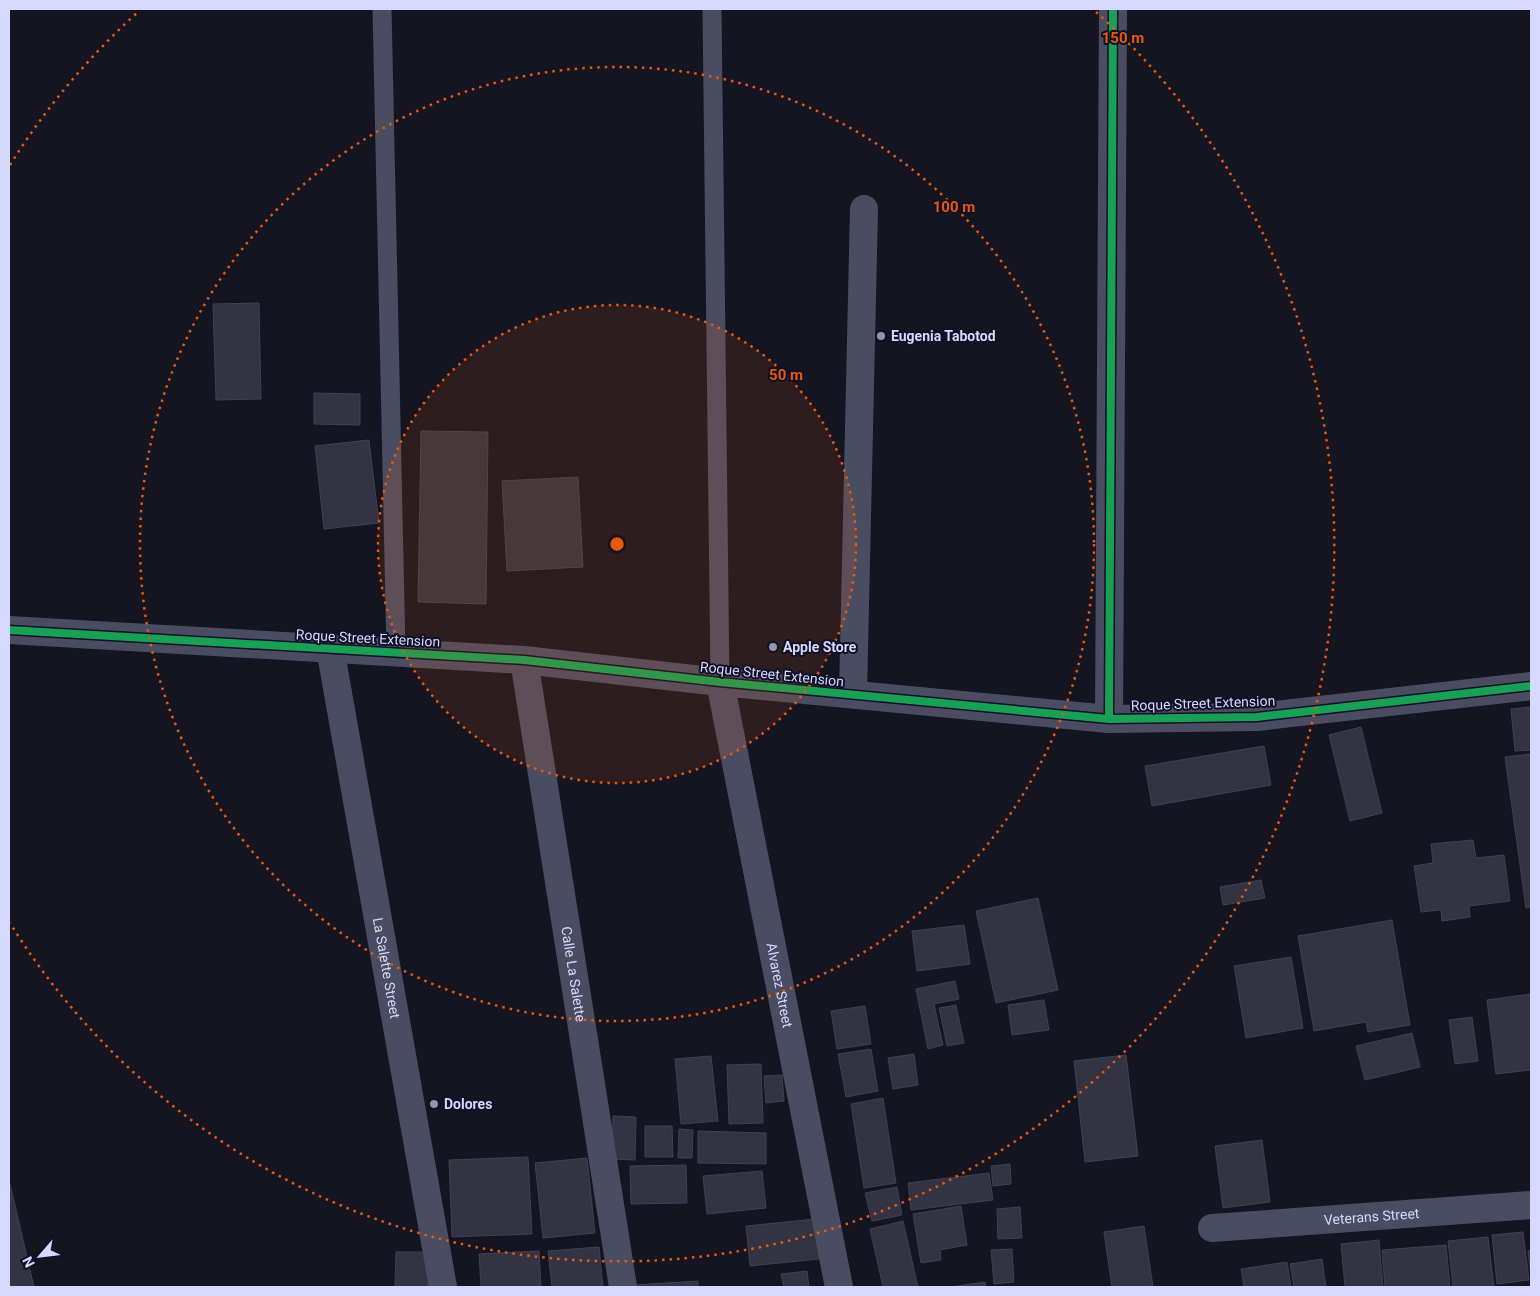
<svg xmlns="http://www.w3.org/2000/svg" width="1540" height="1296" font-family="Roboto,sans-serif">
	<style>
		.building { fill: #333343; stroke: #404054 }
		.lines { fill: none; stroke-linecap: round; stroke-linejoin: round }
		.service { stroke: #4a4d62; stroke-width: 19 }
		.minor { stroke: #4a4d62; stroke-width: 28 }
		.tertiary { stroke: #4a4d62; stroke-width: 28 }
		.cycleway-casing { stroke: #101026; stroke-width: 11 }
		.cycleway { stroke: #1a9f57; stroke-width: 8 }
		.ring { fill: none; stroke: #e8590c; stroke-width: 2.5; stroke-dasharray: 2.5 5 }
		.poi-dot { fill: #9294b1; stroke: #101026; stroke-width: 2 }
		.labels { text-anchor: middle; stroke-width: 4; stroke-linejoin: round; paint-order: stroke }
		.poi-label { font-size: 14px; font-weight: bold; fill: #d6d8fe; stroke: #101026; text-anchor: start }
		.street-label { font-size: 14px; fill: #d6d8fe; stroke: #101026 }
		.centre { fill: #e8590c; stroke: #101026; stroke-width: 2.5 }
		.ring-label { font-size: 15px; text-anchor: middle; font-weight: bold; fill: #e8590c; stroke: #101026; stroke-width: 4; stroke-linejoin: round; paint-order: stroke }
	</style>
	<rect width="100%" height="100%" fill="#151521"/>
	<path class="building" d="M259 303 261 399 216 400 213 304Z
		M314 393 360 394V425L314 424Z
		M421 431 488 432 486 604 418 602Z
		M369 440 379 523 324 529 315 446Z
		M578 477 583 567 507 571 502 481Z
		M1531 707V750L1515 751 1511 709Z
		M1361 727 1382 813 1350 821 1329 735Z
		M1264 746 1271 785 1152 806 1145 766Z
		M1531 754V907L1526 908 1505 757Z
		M1473 840 1476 858 1504 855 1510 901 1469 906 1470 917 1442 921 1441 910 1421 912 1414 866 1433 863 1431 844Z
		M1261 880 1265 898 1223 905 1220 887Z
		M1038 898 1058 990 996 1003 976 911Z
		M1392 920 1410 1025 1368 1032 1366 1022 1314 1031 1298 936Z
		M964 925 970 964 917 971 912 931Z
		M1291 957 1303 1028 1246 1038 1234 966Z
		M955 981 959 999 934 1004 943 1045 928 1049 916 989Z
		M1531 994V1070L1496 1074 1487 1000Z
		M1044 1000 1049 1030 1012 1035 1008 1005Z
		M956 1005 964 1043 947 1046 939 1008Z
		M865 1006 871 1044 837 1049 831 1011Z
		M1472 1017 1478 1061 1455 1064 1449 1020Z
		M1412 1033 1420 1067 1365 1080 1356 1046Z
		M871 1049 878 1091 846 1097 838 1054Z
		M914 1054 918 1085 893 1089 888 1058Z
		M1126 1055 1138 1156 1085 1162 1074 1061Z
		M711 1056 718 1121 681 1124 675 1059Z
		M761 1064 763 1123 729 1124 727 1065Z
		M782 1075 784 1101 766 1103 764 1076Z
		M883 1098 896 1183 864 1188 851 1104Z
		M613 1116 636 1117 635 1160 612 1159Z
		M645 1126H672L673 1157H645Z
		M679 1129 693 1130 692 1158H678Z
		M698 1131 766 1133V1164L698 1163Z
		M1262 1140 1270 1202 1223 1208 1215 1146Z
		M528 1157 532 1234 452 1237 449 1160Z
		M587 1158 595 1233 543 1238 535 1163Z
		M1010 1164 1011 1184 993 1186 991 1166Z
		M686 1165 687 1203 631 1204 630 1166Z
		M762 1171 766 1208 707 1214 703 1176Z
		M989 1173 993 1200 911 1210 908 1183Z
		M9 1184H10L34 1287H9Z
		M897 1187 902 1215 872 1221 865 1193Z
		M961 1206 967 1245 940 1250 941 1260 921 1263 913 1214Z
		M1020 1207 1022 1238 998 1239 997 1209Z
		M815 1219 819 1259 750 1266 746 1226Z
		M903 1221 918 1287H883L870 1229Z
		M1144 1226 1153 1287H1112L1104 1232Z
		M1523 1232 1529 1280 1497 1284 1492 1235Z
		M1488 1237 1494 1287H1453L1448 1241Z
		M1379 1240 1383 1287H1345L1341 1244Z
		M1446 1245 1450 1287H1385L1382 1250Z
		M599 1247 603 1287H552L548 1251Z
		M1012 1249 1014 1282 994 1284 991 1250Z
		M1531 1250V1277L1528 1251Z
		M539 1251 541 1287H481L479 1254Z
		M396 1252H430V1287H395Z
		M1322 1259 1326 1287H1294L1290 1264Z
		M1287 1262 1291 1287H1244L1241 1269Z
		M807 1271 809 1287H784L781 1274Z
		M698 1281V1287H634V1285Z
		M985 1282 986 1287H951Z"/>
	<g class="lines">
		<path class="service" d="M382 9 396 652
			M712 9 720 682"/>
		<g class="minor">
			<path id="s1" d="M330 648 443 1287"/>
			<path id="s2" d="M524 660 623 1287"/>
			<path id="s3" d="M720 682 839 1287"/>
			<path d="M853 694 864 209"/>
			<path d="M1109 719 1113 9"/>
			<path id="s4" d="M1212 1228 1531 1205"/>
		</g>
		<path class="tertiary" d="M9 630 524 660 720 682 1109 719 1257 717 1531 686"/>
		<defs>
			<path id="cycleway" d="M9 630 524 660 720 682 1109 719 1257 717 1531 686
				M1109 719 1113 9"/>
		</defs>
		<use href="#cycleway" class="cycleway-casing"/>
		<use href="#cycleway" class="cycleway"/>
	</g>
	<circle cx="617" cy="544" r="239" fill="#e8590c" fill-opacity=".12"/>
	<g class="ring">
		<circle cx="617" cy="544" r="239"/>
		<circle cx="617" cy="544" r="477"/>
		<path d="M10 165A716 716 0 0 1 138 12M1096 12A716 716 0 1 1 10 923"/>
	</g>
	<g class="poi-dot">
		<circle cx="881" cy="336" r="5"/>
		<circle cx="773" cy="647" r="5"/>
		<circle cx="434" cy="1104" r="5"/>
	</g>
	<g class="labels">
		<g class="poi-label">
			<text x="891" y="341">Eugenia Tabotod</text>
			<text x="783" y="652">Apple Store</text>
			<text x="444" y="1109">Dolores</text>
		</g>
		<g class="street-label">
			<text transform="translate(368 638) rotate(3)" y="5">Roque Street Extension</text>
			<text transform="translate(772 674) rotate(6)" y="5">Roque Street Extension</text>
			<text transform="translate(1203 703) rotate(-2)" y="5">Roque Street Extension</text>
			<text dy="5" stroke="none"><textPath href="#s1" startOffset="325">La Salette Street</textPath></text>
			<text dy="5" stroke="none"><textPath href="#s2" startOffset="318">Calle La Salette</textPath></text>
			<text dy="5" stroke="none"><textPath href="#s3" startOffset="309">Alvarez Street</textPath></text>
			<text dy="5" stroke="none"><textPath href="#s4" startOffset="160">Veterans Street</textPath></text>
		</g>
	</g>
	<circle cx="617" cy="544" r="8" class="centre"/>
	<g class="ring-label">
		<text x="1123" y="43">150 m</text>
		<text x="954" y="212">100 m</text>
		<text x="786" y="380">50 m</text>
	</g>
	<rect width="1540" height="1296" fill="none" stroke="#d6d8fe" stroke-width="20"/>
	<g transform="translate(40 1256) rotate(242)" stroke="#101026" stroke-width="4" paint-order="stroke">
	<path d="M0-4L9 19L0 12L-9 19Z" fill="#d6d8fe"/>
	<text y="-8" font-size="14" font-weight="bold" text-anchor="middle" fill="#d6d8fe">N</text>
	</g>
</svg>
